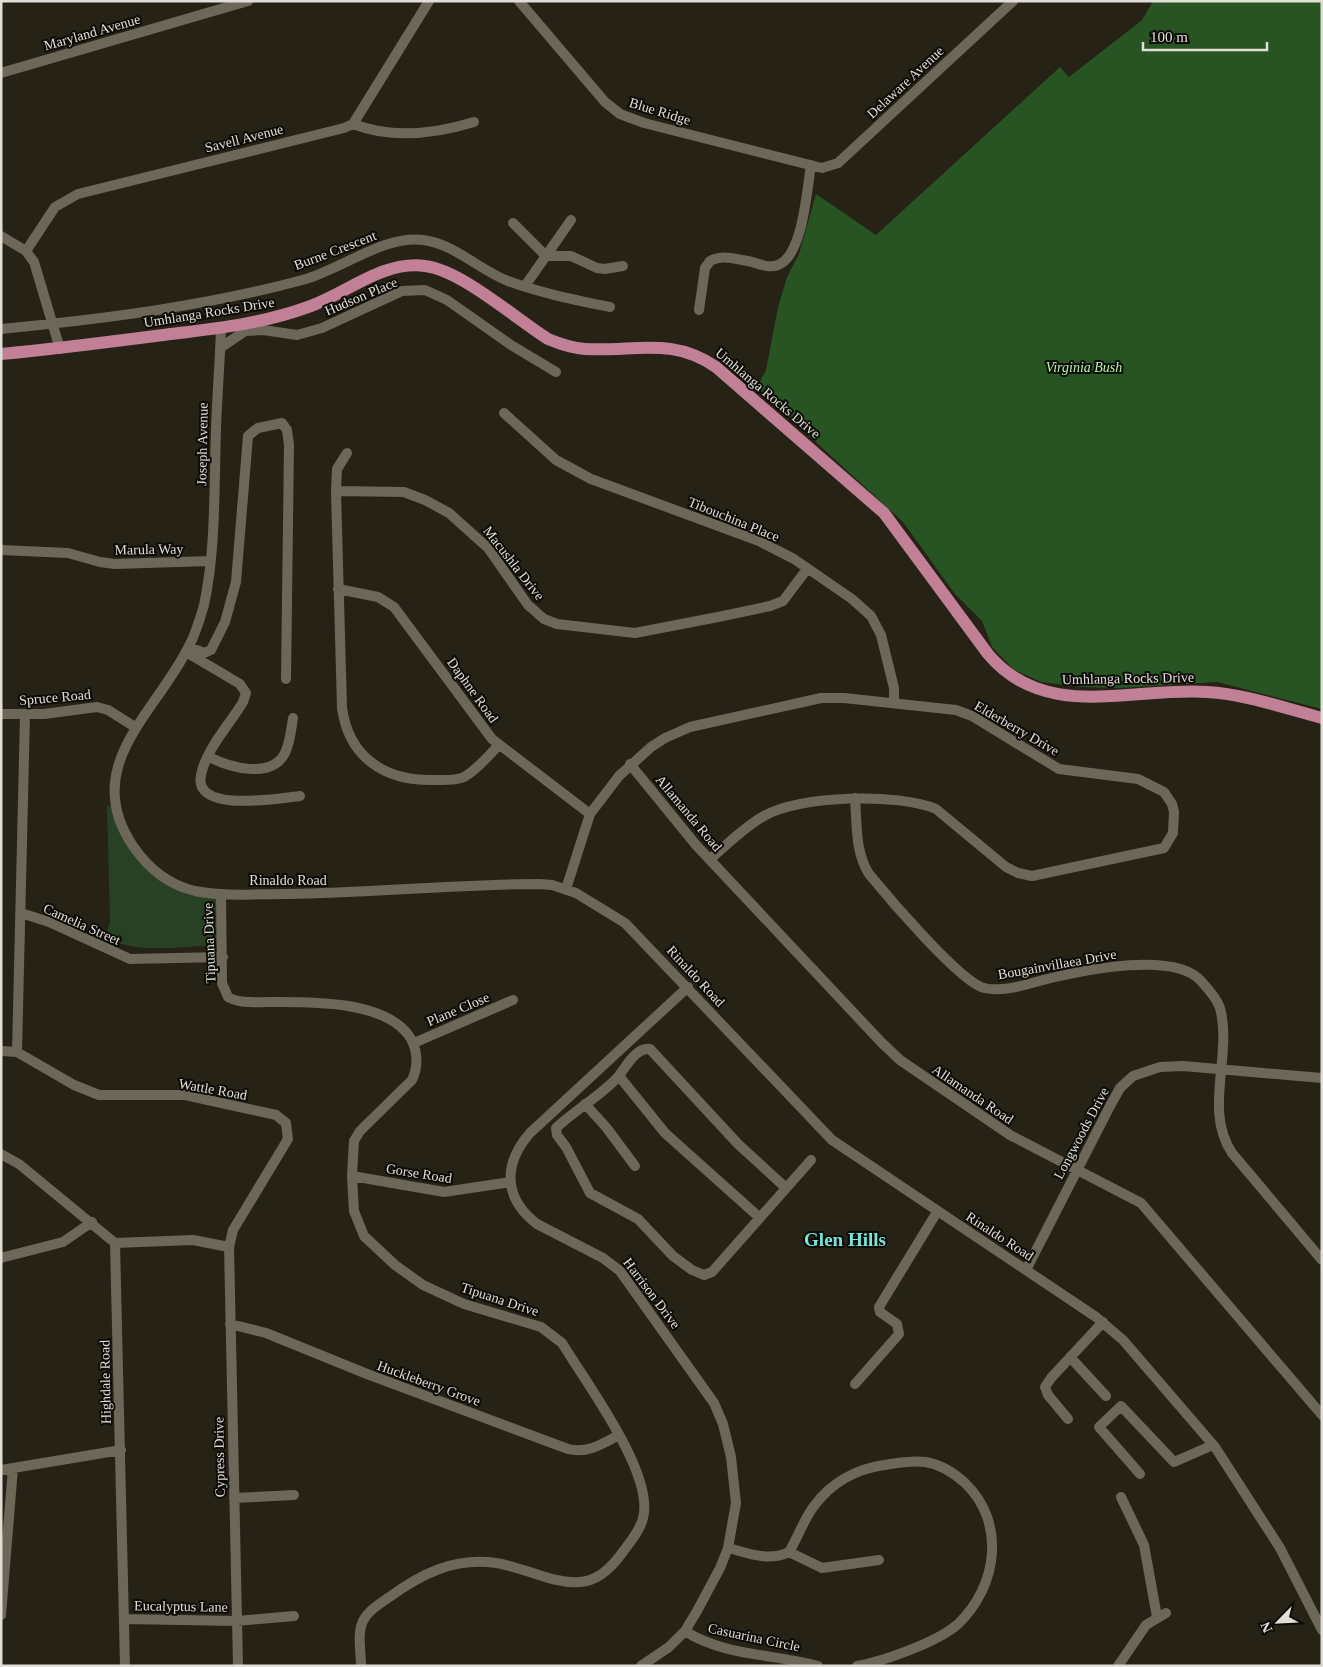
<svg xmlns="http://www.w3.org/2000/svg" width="1323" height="1667" font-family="Georgia,serif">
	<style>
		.green { fill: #284024 }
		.forest { fill: #285322 }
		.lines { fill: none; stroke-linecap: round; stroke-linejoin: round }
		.minor { stroke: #6c6759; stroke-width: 10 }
		.major { stroke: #c28097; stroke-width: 12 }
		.labels { text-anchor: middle; stroke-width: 4; stroke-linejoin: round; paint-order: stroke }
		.street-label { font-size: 14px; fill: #e0ded6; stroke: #0d0b07 }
		.park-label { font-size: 14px; font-style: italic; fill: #b3f6a9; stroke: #0d0b07 }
		.district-label { font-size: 19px; font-weight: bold; fill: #79e4dc; stroke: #0d0b07 }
	</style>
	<rect width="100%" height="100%" fill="#262216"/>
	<path class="green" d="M107 805 112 807 120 832 147 863 184 889 219 892 218 940 211 946C175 946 137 955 105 937L110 922Z"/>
	<path class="forest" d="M1153 1H1322V709L1217 682 1120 688 1081 687 1041 682 1013 669 992 647 982 621 955 594 903 522 757 388 766 370 778 307 787 277 799 254 816 194 876 235 1060 67 1069 77 1142 20Z"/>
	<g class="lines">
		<path class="minor" d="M519 1 605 102 620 114 644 123 822 168 838 163 1013 1
			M1 73 248 1
			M353 124C392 139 435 134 474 122
			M513 223 546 256H571L597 268 605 269 623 266
			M1 236 26 251 34 262 60 349
			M26 251 55 207 78 194 344 128 353 124 429 1
			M525 286 571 220
			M699 310 705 268 710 261C722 254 735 259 748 261 758 263 768 269 778 265 803 256 807 188 811 165
			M221 328C220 362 217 396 216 430 214 487 216 550 204 605 200 619 196 633 189 646 157 712 79 766 133 846 148 868 169 885 195 891 225 897 257 894 287 894 372 893 456 884 540 884L552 885 576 893 625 923 832 1140 1096 1317 1123 1340 1215 1447 1280 1548 1322 1630
			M1 329C103 319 208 306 306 279 343 268 385 235 423 240 455 244 479 270 508 281 540 293 576 300 610 307
			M220 348 245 331 263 330 297 335 322 328 402 291 425 290 447 300 511 345 556 372
			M504 413 556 460 591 479 759 541 794 559 852 599 871 616 881 635 894 688V703
			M347 453 337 469 336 491 342 708C349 758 385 781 434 780 444 780 455 781 464 777 477 770 488 756 498 746
			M336 491 404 492 425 500 449 513 488 548 528 605 544 619 557 624 635 633 718 617 770 606 783 601 807 569
			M1 550 68 553 100 562 115 564 209 561
			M338 589 378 597 394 607 492 739 590 814
			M189 647 204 653 211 650 225 622 236 582 248 436 258 428 282 423 287 430 289 445 286 679
			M186 652 240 684 246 693 243 702C230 724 206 749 201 775 193 814 279 798 300 796
			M1 714H44L97 707 108 710 135 727
			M209 757C229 767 271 780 285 753 290 743 291 730 293 718
			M630 764 696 845 881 1042 900 1060 1010 1135 1141 1203 1322 1415
			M855 798C857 824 855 852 869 874 887 896 960 982 984 988 1005 993 1030 983 1051 978 1085 970 1175 951 1201 981 1209 990 1219 1001 1221 1012 1231 1059 1204 1111 1232 1153L1322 1260
			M566 889 590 814 619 776 651 747 665 738 690 727 821 698H844L956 710 972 716 1059 769 1138 779 1164 792 1172 804 1174 812 1173 833 1164 848 1032 876 1018 873 1006 867 936 809C899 793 799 795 764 816 744 827 727 845 710 859
			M221 894 222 983 228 997C240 1004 256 1002 269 1002 309 1002 379 1000 407 1033 418 1047 419 1065 412 1080L360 1131 354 1141 352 1176 354 1211 364 1236 395 1265 423 1285 464 1304 541 1327 562 1343C585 1381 655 1474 643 1518 640 1531 630 1542 622 1553 612 1567 597 1581 580 1582 551 1584 524 1567 496 1563 454 1557 421 1574 388 1598 379 1604 368 1611 363 1621 357 1633 361 1652 361 1666
			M21 913 49 922 130 959 223 957
			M414 1043 513 1000
			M1 1051 17 1052 74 1085 99 1095H185L276 1115 286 1123 288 1139 233 1230 229 1247 238 1666
			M17 1052 25 715
			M619 1076 665 1133 760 1218
			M585 1104 606 1127 635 1166
			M1 1154 19 1164 115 1243 125 1666
			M352 1176 444 1192 511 1182
			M786 1188 738 1144 650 1049C635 1047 625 1069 617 1078 599 1097 575 1110 556 1128L557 1135 566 1147 590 1193 638 1219 673 1256 692 1270 704 1275 712 1272 811 1160
			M115 1243 193 1240 229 1247
			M1 1258 63 1242 92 1222
			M1026 1270 1110 1106 1120 1088 1133 1076 1160 1067 1183 1066 1322 1078
			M230 1324 266 1333 367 1374 568 1449C588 1454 602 1444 619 1435
			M1070 1357 1106 1396
			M855 1384 899 1334 897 1324 880 1312 879 1307 937 1212
			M1068 1419 1048 1395 1045 1387 1051 1378 1103 1322
			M1 1470 121 1450
			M1140 1474 1099 1427 1121 1406 1174 1462 1213 1445
			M1121 1497 1144 1545 1157 1617
			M234 1498 294 1495
			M728 1548C748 1553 769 1562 789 1552 798 1537 804 1519 814 1506 831 1483 856 1469 884 1465 897 1463 912 1460 925 1462 940 1464 954 1473 965 1483 1006 1522 998 1586 958 1624 938 1642 884 1661 857 1666
			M789 1552 822 1568 879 1560
			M1 1615 13 1468
			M124 1619 237 1621 294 1616
			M685 1631C723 1656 775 1654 818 1666
			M641 1666 669 1647 685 1631 697 1611 720 1568 728 1548 736 1503 731 1457 723 1424 714 1403 620 1271 603 1258 537 1224C503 1198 503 1164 530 1133L688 987
			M1118 1666 1146 1625 1166 1613"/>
		<path class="major" d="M1 354C55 349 109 342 163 335 212 329 262 324 308 307 346 294 383 260 425 266 461 270 516 319 548 339 560 344 572 348 585 349 634 352 671 336 716 367L884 513 988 654C1045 722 1130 687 1207 692 1245 694 1284 708 1322 718"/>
	</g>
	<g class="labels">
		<g class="street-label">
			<text transform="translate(92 32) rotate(-16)" y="5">Maryland Avenue</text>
			<text transform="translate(905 82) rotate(-43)" y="5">Delaware Avenue</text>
			<text transform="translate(660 111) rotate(17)" y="5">Blue Ridge</text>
			<text transform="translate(244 138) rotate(-14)" y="5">Savell Avenue</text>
			<text transform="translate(335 250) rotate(-21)" y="5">Burne Crescent</text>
			<text transform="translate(361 296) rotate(-23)" y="5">Hudson Place</text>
			<text transform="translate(209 312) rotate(-9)" y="5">Umhlanga Rocks Drive</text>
			<text transform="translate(768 393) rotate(40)" y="5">Umhlanga Rocks Drive</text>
			<text transform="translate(202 444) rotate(-89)" y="5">Joseph Avenue</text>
			<text transform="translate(734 519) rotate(22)" y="5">Tibouchina Place</text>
			<text transform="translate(149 549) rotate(-1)" y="5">Marula Way</text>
			<text transform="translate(514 563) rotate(52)" y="5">Macushla Drive</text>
			<text transform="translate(1128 678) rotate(-1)" y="5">Umhlanga Rocks Drive</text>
			<text transform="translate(473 690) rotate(54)" y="5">Daphne Road</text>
			<text transform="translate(55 697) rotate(-5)" y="5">Spruce Road</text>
			<text transform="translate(1017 728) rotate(30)" y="5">Elderberry Drive</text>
			<text transform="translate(689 813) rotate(50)" y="5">Allamanda Road</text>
			<text x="288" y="885">Rinaldo Road</text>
			<text transform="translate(82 924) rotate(24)" y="5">Camelia Street</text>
			<text transform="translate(209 943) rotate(-92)" y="5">Tipuana Drive</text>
			<text transform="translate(1057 964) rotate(-10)" y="5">Bougainvillaea Drive</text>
			<text transform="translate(696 976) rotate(47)" y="5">Rinaldo Road</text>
			<text transform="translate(458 1009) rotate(-23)" y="5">Plane Close</text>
			<text transform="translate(213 1089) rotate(10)" y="5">Wattle Road</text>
			<text transform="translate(973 1094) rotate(34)" y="5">Allamanda Road</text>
			<text transform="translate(1081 1133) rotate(-62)" y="5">Longwoods Drive</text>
			<text transform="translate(419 1173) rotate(9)" y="5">Gorse Road</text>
			<text transform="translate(1000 1236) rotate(33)" y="5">Rinaldo Road</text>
			<text transform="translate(652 1293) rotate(53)" y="5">Harrison Drive</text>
			<text transform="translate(500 1299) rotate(18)" y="5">Tipuana Drive</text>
			<text transform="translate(105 1382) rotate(-91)" y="5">Highdale Road</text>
			<text transform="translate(429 1383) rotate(20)" y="5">Huckleberry Grove</text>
			<text transform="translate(219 1457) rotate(-91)" y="5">Cypress Drive</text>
			<text transform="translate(181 1606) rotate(1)" y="5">Eucalyptus Lane</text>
			<text transform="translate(754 1637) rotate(12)" y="5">Casuarina Circle</text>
		</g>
		<g class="park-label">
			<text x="1084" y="372">Virginia Bush</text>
		</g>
		<g class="district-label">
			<text x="845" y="1246">Glen Hills</text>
		</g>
	</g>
	<rect width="1323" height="1667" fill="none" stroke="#e0ded6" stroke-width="5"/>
	<g transform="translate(1278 1622) rotate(246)" stroke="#0d0b07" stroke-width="4" paint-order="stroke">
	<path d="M0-4L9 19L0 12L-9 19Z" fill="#e0ded6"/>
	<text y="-8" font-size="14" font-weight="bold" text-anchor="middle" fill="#e0ded6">N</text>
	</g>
	<path d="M1143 42v8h124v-8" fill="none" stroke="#e0ded6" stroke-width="2.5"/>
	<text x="1150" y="42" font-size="15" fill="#e0ded6" stroke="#0d0b07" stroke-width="4" paint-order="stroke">100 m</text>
</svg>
